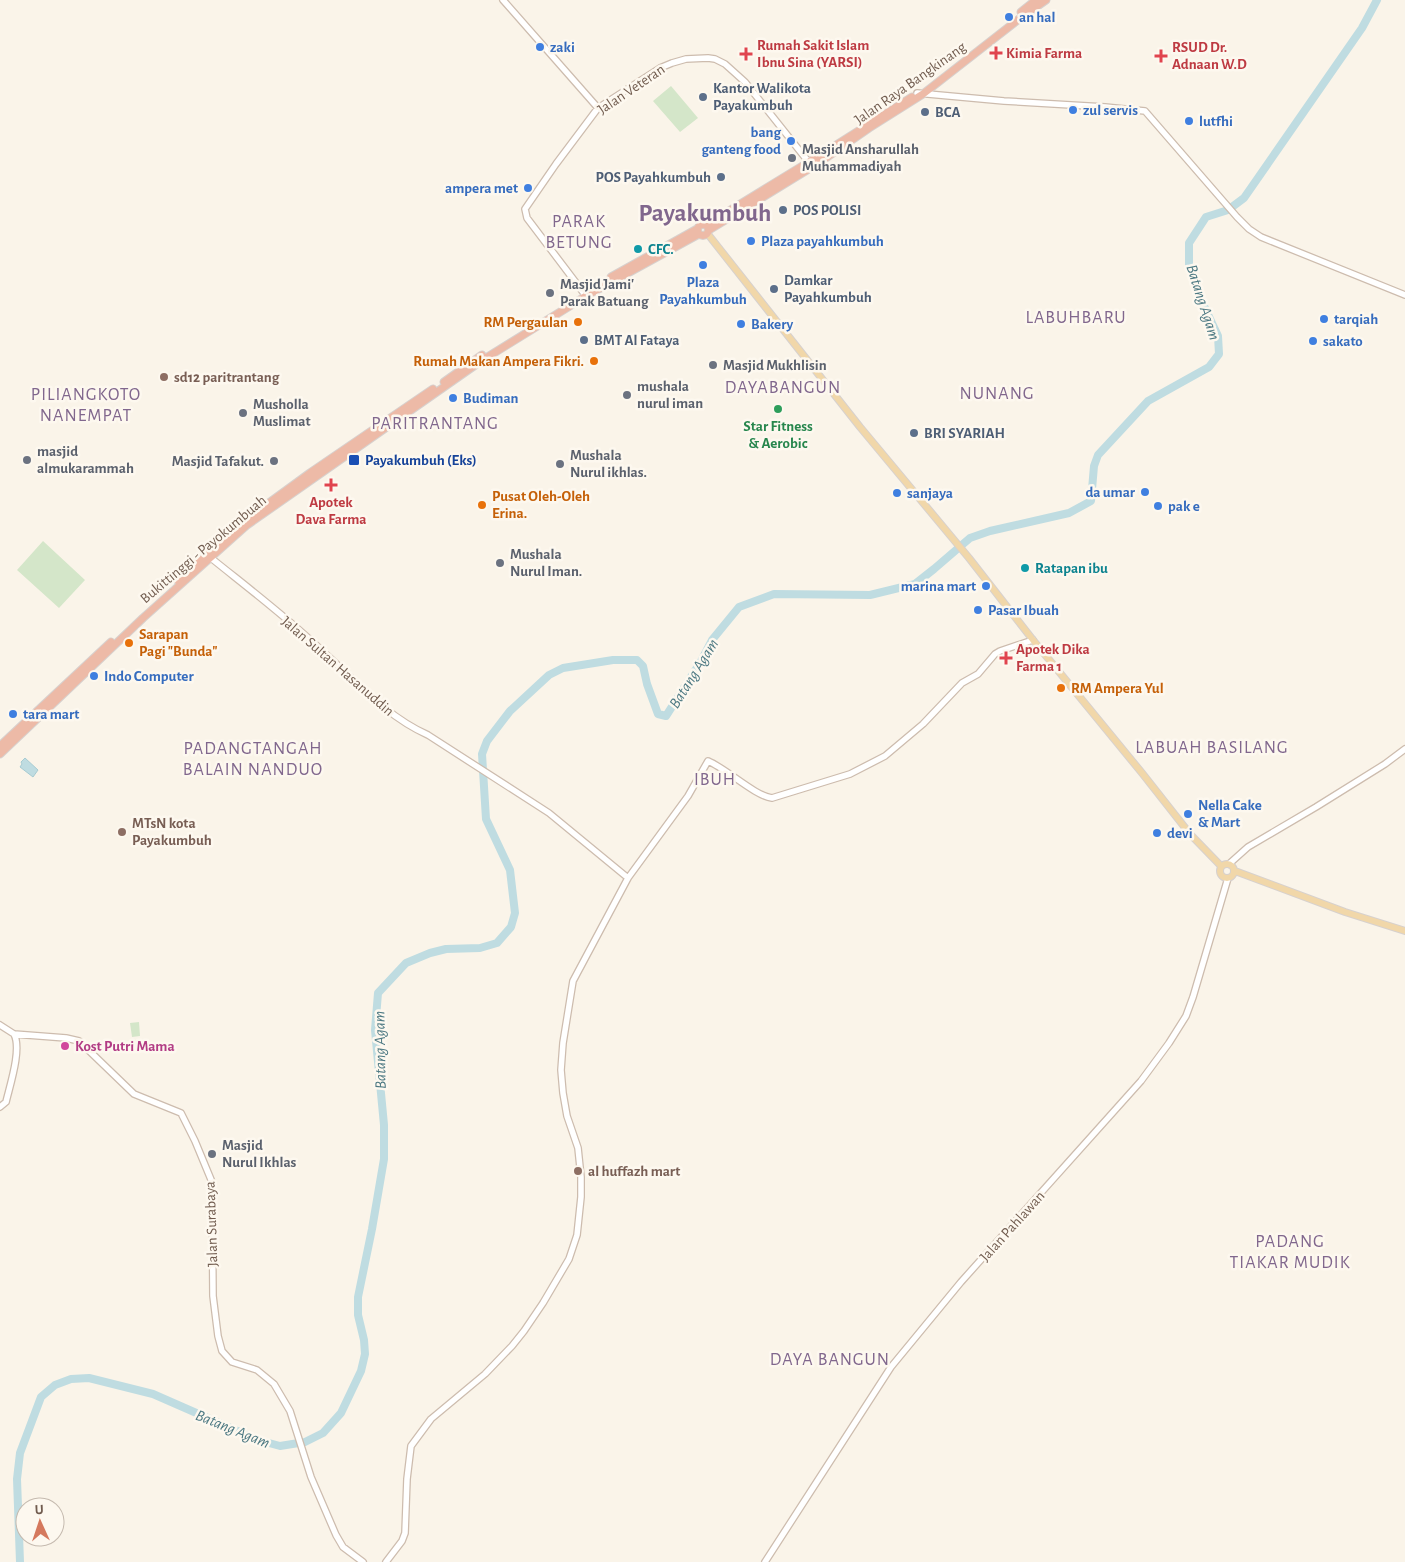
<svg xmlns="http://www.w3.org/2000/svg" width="1405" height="1562" font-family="'Alegreya Sans',sans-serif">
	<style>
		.green { fill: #d4e6c9 }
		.water { fill: #bfdce1; stroke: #a7cbd2 }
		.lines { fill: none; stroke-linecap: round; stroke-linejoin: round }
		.river { stroke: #bfdce1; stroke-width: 8 }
		.secondary-casing { stroke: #cdbcae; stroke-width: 8 }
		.primary-casing { stroke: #d7d1ce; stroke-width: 8 }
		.highway-casing { stroke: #d7d1ce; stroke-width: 9 }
		.secondary { stroke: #fff; stroke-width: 5.5 }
		.primary { stroke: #f1d7a9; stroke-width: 6 }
		.highway { stroke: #edbaa7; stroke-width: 7 }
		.shop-dot { fill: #3f7fe0; stroke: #fdf8ef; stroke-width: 2 }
		.health-dot { fill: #e0444e; stroke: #fdf8ef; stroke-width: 2 }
		.service-dot { fill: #5c6f8a; stroke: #fdf8ef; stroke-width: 2 }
		.worship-dot { fill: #6b7280; stroke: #fdf8ef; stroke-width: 2 }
		.culture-dot { fill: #0f9aa8; stroke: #fdf8ef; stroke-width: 2 }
		.food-dot { fill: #e8710a; stroke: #fdf8ef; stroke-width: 2 }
		.education-dot { fill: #8d6e63; stroke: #fdf8ef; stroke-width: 2 }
		.leisure-dot { fill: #2e9e5b; stroke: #fdf8ef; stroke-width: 2 }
		.transit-dot { fill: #1a4fb4; stroke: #fdf8ef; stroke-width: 2 }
		.hotel-dot { fill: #d1479c; stroke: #fdf8ef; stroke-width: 2 }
		.labels { text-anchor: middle; stroke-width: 5; stroke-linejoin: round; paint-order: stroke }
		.shop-label { font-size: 15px; font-weight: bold; fill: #366cbe; stroke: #fdf8ef; text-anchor: start }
		.health-label { font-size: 15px; font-weight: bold; fill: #be3a42; stroke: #fdf8ef; text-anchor: start }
		.street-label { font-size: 15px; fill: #715c4f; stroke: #fdf8ef }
		.service-label { font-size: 15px; font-weight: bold; fill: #4e5e75; stroke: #fdf8ef; text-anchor: start }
		.worship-label { font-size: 15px; font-weight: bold; fill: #5b616d; stroke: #fdf8ef; text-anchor: start }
		.culture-label { font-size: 15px; font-weight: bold; fill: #0d838f; stroke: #fdf8ef; text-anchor: start }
		.food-label { font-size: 15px; font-weight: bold; fill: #c56008; stroke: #fdf8ef; text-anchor: start }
		.education-label { font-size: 15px; font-weight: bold; fill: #785e54; stroke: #fdf8ef; text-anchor: start }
		.leisure-label { font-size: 15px; font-weight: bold; fill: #27864d; stroke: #fdf8ef }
		.transit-label { font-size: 15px; font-weight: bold; fill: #164399; stroke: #fdf8ef; text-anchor: start }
		.hotel-label { font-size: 15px; font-weight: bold; fill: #b23c85; stroke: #fdf8ef; text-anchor: start }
		.water-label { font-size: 16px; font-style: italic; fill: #4c7882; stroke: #fdf8ef }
		.quarter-label { font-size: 18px; letter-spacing: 1px; fill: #81678d; stroke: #fdf8ef }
		.town-label { font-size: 25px; font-weight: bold; fill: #81678d; stroke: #fdf8ef }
	</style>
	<rect width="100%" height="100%" fill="#faf4e9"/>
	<path class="green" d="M671 86 698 118 680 132 653 101Z
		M43 541 85 580 59 608 17 570Z
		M139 1022 140 1036 132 1037 130 1023Z"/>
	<path class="water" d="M25 758 38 770 33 777 20 767 22 764 21 762Z"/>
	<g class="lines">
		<path class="river" d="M20 1562 17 1479 20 1453 41 1397 55 1385 71 1379 89 1378 153 1394 258 1440 280 1446 305 1442 323 1433 341 1413 361 1371 365 1354 364 1340 358 1315V1297L372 1229 384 1159V1125L375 1030 378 993 406 963 430 953 446 949 480 948 497 943 511 927 515 913 510 870 486 819 482 754 487 741 510 711 549 675 563 668 613 660H637L643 666 647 684 658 714 666 716 700 663 712 640 739 607 774 594 870 595 915 584 934 569 970 538 990 531 1069 513 1091 501 1094 466 1098 455 1148 401 1209 367 1219 354 1218 336 1196 289 1189 265V243L1206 217 1228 210 1244 198 1362 28 1377 0"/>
		<defs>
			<path id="secondary" d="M503 0 598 108
				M917 93 1004 101 1105 107 1145 111 1237 217 1249 229 1261 237 1405 295
				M586 296 527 218 525 209 556 164 598 108 660 68 672 63 686 59 708 58 715 59 725 64 745 82 811 165
				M211 558C247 587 284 615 318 647 353 678 385 716 428 735L549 813 628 878
				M1229 864 1248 847 1316 807 1385 764 1405 749
				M0 1025 14 1034 66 1038 79 1041 134 1094 181 1113 195 1141 212 1182 213 1296 218 1336 222 1351 232 1362 257 1370 274 1384 290 1411 311 1477 336 1535 343 1547 363 1562
				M0 1107 6 1102C10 1085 22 1049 14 1034
				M386 1562 402 1541 405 1533 407 1479 411 1446 431 1419 485 1374 512 1346 524 1331 543 1303 569 1259 577 1235 581 1197V1177L578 1148 567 1116 563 1093 561 1070 563 1043 573 981 628 878 688 796 708 761C727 769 755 796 772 798L850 774 885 756 923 724 962 683 978 674 995 654 1000 651 1033 640
				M765 1562 891 1367 961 1282 1141 1081 1169 1043 1186 1016 1193 997 1228 878"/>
			<path id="primary" d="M707 233 860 427 969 558 1033 640 1142 773 1190 834 1221 866
				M1220 871a7 7 0 1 1 14 0a7 7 0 1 1-14 0Z
				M1235 871 1345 912 1405 931"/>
			<path id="highway" d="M1021 12 1036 0
				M697.5 230a5.5 5.5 0 1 1 11 0a5.5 5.5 0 1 1-11 0Z
				M706 225 822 154 912 97
				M709 230 817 164 869 128 923 94 1019 19 1046 0
				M611 277 697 229
				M444 382 482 355
				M178 581 244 521 310 473 433 389
				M0 746 111 642
				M0 754 143 618 247 525 481 361 586 296 699 234"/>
		</defs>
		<use href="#secondary" class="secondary-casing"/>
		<use href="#primary" class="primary-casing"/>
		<use href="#highway" class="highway-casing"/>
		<use href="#secondary" class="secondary"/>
		<use href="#primary" class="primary"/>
		<use href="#highway" class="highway"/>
	</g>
	<g class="shop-dot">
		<circle cx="1009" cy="17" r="5"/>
		<circle cx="540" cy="47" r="5"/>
		<circle cx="1073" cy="110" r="5"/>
		<circle cx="1189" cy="121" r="5"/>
		<circle cx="791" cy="141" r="5"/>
		<circle cx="528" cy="188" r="5"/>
		<circle cx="751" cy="241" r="5"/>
		<circle cx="703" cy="265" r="5"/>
		<circle cx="1324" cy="319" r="5"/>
		<circle cx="741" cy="324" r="5"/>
		<circle cx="1313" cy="341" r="5"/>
		<circle cx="453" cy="398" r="5"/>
		<circle cx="1145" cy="492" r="5"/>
		<circle cx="897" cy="493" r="5"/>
		<circle cx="1158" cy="506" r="5"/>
		<circle cx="986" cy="586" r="5"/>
		<circle cx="978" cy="610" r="5"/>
		<circle cx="94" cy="676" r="5"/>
		<circle cx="13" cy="714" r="5"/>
		<circle cx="1188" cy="814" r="5"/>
		<circle cx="1157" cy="833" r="5"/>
	</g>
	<g class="health-dot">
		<path d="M993.5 45.5h5v5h5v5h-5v5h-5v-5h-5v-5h5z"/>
		<path d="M743.5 46.5h5v5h5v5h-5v5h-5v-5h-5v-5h5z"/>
		<path d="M1158.5 48.5h5v5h5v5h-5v5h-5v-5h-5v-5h5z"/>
		<path d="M328.5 477.5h5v5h5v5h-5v5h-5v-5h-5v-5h5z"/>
		<path d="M1003.5 650.5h5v5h5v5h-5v5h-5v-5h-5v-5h5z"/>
	</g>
	<g class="service-dot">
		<circle cx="703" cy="97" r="5"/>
		<circle cx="925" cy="112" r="5"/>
		<circle cx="721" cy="177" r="5"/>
		<circle cx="783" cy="210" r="5"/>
		<circle cx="774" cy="289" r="5"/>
		<circle cx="584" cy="340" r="5"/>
		<circle cx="914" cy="433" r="5"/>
	</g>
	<g class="worship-dot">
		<circle cx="792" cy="158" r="5"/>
		<circle cx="550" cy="293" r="5"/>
		<circle cx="713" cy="365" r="5"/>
		<circle cx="627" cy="395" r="5"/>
		<circle cx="243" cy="413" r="5"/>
		<circle cx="27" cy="460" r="5"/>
		<circle cx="274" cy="461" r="5"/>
		<circle cx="560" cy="464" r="5"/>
		<circle cx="500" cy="563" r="5"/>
		<circle cx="212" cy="1154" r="5"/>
	</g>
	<g class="culture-dot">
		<circle cx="638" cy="249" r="5"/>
		<circle cx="1025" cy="568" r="5"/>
	</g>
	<g class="food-dot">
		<circle cx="578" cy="322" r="5"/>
		<circle cx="594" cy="361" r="5"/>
		<circle cx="482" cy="505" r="5"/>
		<circle cx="129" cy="643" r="5"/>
		<circle cx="1061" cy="688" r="5"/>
	</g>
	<g class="education-dot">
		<circle cx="164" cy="377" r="5"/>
		<circle cx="122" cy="832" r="5"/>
		<circle cx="578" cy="1171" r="5"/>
	</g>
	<circle class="leisure-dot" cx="778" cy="409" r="5"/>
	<rect class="transit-dot" x="348" y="454" width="12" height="12" rx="2.5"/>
	<circle class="hotel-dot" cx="65" cy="1046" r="5"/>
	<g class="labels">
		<g class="shop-label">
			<text x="1019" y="22">an hal</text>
			<text x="550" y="52">zaki</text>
			<text x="1083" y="115">zul servis</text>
			<text x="1199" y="126">lutfhi</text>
			<text x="781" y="137" text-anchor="end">bang<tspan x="781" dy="17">ganteng food</tspan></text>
			<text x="518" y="193" text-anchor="end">ampera met</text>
			<text x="761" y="246">Plaza payahkumbuh</text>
			<text x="703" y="287" text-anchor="middle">Plaza<tspan x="703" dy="17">Payahkumbuh</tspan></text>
			<text x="1334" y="324">tarqiah</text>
			<text x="751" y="329">Bakery</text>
			<text x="1323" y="346">sakato</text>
			<text x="463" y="403">Budiman</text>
			<text x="1135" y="497" text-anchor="end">da umar</text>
			<text x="907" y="498">sanjaya</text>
			<text x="1168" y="511">pak e</text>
			<text x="976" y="591" text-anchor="end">marina mart</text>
			<text x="988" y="615">Pasar Ibuah</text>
			<text x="104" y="681">Indo Computer</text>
			<text x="23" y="719">tara mart</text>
			<text x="1198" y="810">Nella Cake<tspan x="1198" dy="17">&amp; Mart</tspan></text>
			<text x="1167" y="838">devi</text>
		</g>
		<g class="health-label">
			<text x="757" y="50">Rumah Sakit Islam<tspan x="757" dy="17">Ibnu Sina (YARSI)</tspan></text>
			<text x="1172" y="52">RSUD Dr.<tspan x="1172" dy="17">Adnaan W.D</tspan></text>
			<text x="1006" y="58">Kimia Farma</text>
			<text x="331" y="507" text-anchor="middle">Apotek<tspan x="331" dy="17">Dava Farma</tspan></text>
			<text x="1016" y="654">Apotek Dika<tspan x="1016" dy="17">Farma 1</tspan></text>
		</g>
		<g class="street-label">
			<text transform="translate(910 83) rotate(-35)" y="5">Jalan Raya Bangkinang</text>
			<text transform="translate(631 89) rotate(-34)" y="5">Jalan Veteran</text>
			<text transform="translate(203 549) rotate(-40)" y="5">Bukittinggi - Payokumbuah</text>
			<text transform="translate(338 666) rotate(41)" y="5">Jalan Sultan Hasanuddin</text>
			<text transform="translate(211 1224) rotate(-92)" y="5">Jalan Surabaya</text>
			<text transform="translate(1012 1226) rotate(-48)" y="5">Jalan Pahlawan</text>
		</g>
		<g class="service-label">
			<text x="713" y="93">Kantor Walikota<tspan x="713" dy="17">Payakumbuh</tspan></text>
			<text x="935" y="117">BCA</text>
			<text x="711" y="182" text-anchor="end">POS Payahkumbuh</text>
			<text x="793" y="215">POS POLISI</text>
			<text x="784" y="285">Damkar<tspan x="784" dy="17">Payahkumbuh</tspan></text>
			<text x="594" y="345">BMT Al Fataya</text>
			<text x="924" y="438">BRI SYARIAH</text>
		</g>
		<g class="worship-label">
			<text x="802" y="154">Masjid Ansharullah<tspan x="802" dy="17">Muhammadiyah</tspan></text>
			<text x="560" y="289">Masjid Jami'<tspan x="560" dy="17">Parak Batuang</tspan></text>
			<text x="723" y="370">Masjid Mukhlisin</text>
			<text x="637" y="391">mushala<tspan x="637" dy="17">nurul iman</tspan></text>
			<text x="253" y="409">Musholla<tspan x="253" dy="17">Muslimat</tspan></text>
			<text x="37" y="456">masjid<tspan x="37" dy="17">almukarammah</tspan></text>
			<text x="570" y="460">Mushala<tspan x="570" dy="17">Nurul ikhlas.</tspan></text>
			<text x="264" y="466" text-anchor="end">Masjid Tafakut.</text>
			<text x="510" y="559">Mushala<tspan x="510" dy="17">Nurul Iman.</tspan></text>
			<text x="222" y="1150">Masjid<tspan x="222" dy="17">Nurul Ikhlas</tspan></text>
		</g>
		<g class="culture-label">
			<text x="648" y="254">CFC.</text>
			<text x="1035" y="573">Ratapan ibu</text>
		</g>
		<g class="food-label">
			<text x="568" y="327" text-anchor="end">RM Pergaulan</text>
			<text x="584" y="366" text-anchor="end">Rumah Makan Ampera Fikri.</text>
			<text x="492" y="501">Pusat Oleh-Oleh<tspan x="492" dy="17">Erina.</tspan></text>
			<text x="139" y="639">Sarapan<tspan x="139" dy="17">Pagi "Bunda"</tspan></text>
			<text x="1071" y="693">RM Ampera Yul</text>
		</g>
		<g class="education-label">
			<text x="174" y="382">sd12 paritrantang</text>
			<text x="132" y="828">MTsN kota<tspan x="132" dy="17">Payakumbuh</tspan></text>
			<text x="588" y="1176">al huffazh mart</text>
		</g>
		<g class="leisure-label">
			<text x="778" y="431">Star Fitness<tspan x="778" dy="17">&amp; Aerobic</tspan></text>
		</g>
		<g class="transit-label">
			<text x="365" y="465">Payakumbuh (Eks)</text>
		</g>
		<g class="hotel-label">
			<text x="75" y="1051">Kost Putri Mama</text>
		</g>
		<g class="water-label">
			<text transform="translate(1204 302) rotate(72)" y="6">Batang Agam</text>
			<text transform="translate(693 673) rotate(-58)" y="6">Batang Agam</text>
			<text transform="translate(379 1050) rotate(-91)" y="6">Batang Agam</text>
			<text transform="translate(233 1428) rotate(22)" y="6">Batang Agam</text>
		</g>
		<g class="quarter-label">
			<text x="579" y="227">PARAK<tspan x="579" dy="21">BETUNG</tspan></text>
			<text x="1076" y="323">LABUHBARU</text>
			<text x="783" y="393">DAYABANGUN</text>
			<text x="997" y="399">NUNANG</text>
			<text x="86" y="400">PILIANGKOTO<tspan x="86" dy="21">NANEMPAT</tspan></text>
			<text x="435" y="429">PARITRANTANG</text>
			<text x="1212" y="753">LABUAH BASILANG</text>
			<text x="253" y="754">PADANGTANGAH<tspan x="253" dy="21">BALAIN NANDUO</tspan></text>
			<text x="715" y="785">IBUH</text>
			<text x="1290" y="1247">PADANG<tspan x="1290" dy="21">TIAKAR MUDIK</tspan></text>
			<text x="830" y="1365">DAYA BANGUN</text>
		</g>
		<g class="town-label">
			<text x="705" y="221">Payakumbuh</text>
		</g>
	</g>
	<g transform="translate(40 1522) rotate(357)"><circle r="24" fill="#fdf8ef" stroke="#c5baaf"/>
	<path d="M0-4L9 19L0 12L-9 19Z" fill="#d5795d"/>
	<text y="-8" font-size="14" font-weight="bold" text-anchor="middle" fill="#715c4f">U</text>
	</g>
</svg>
